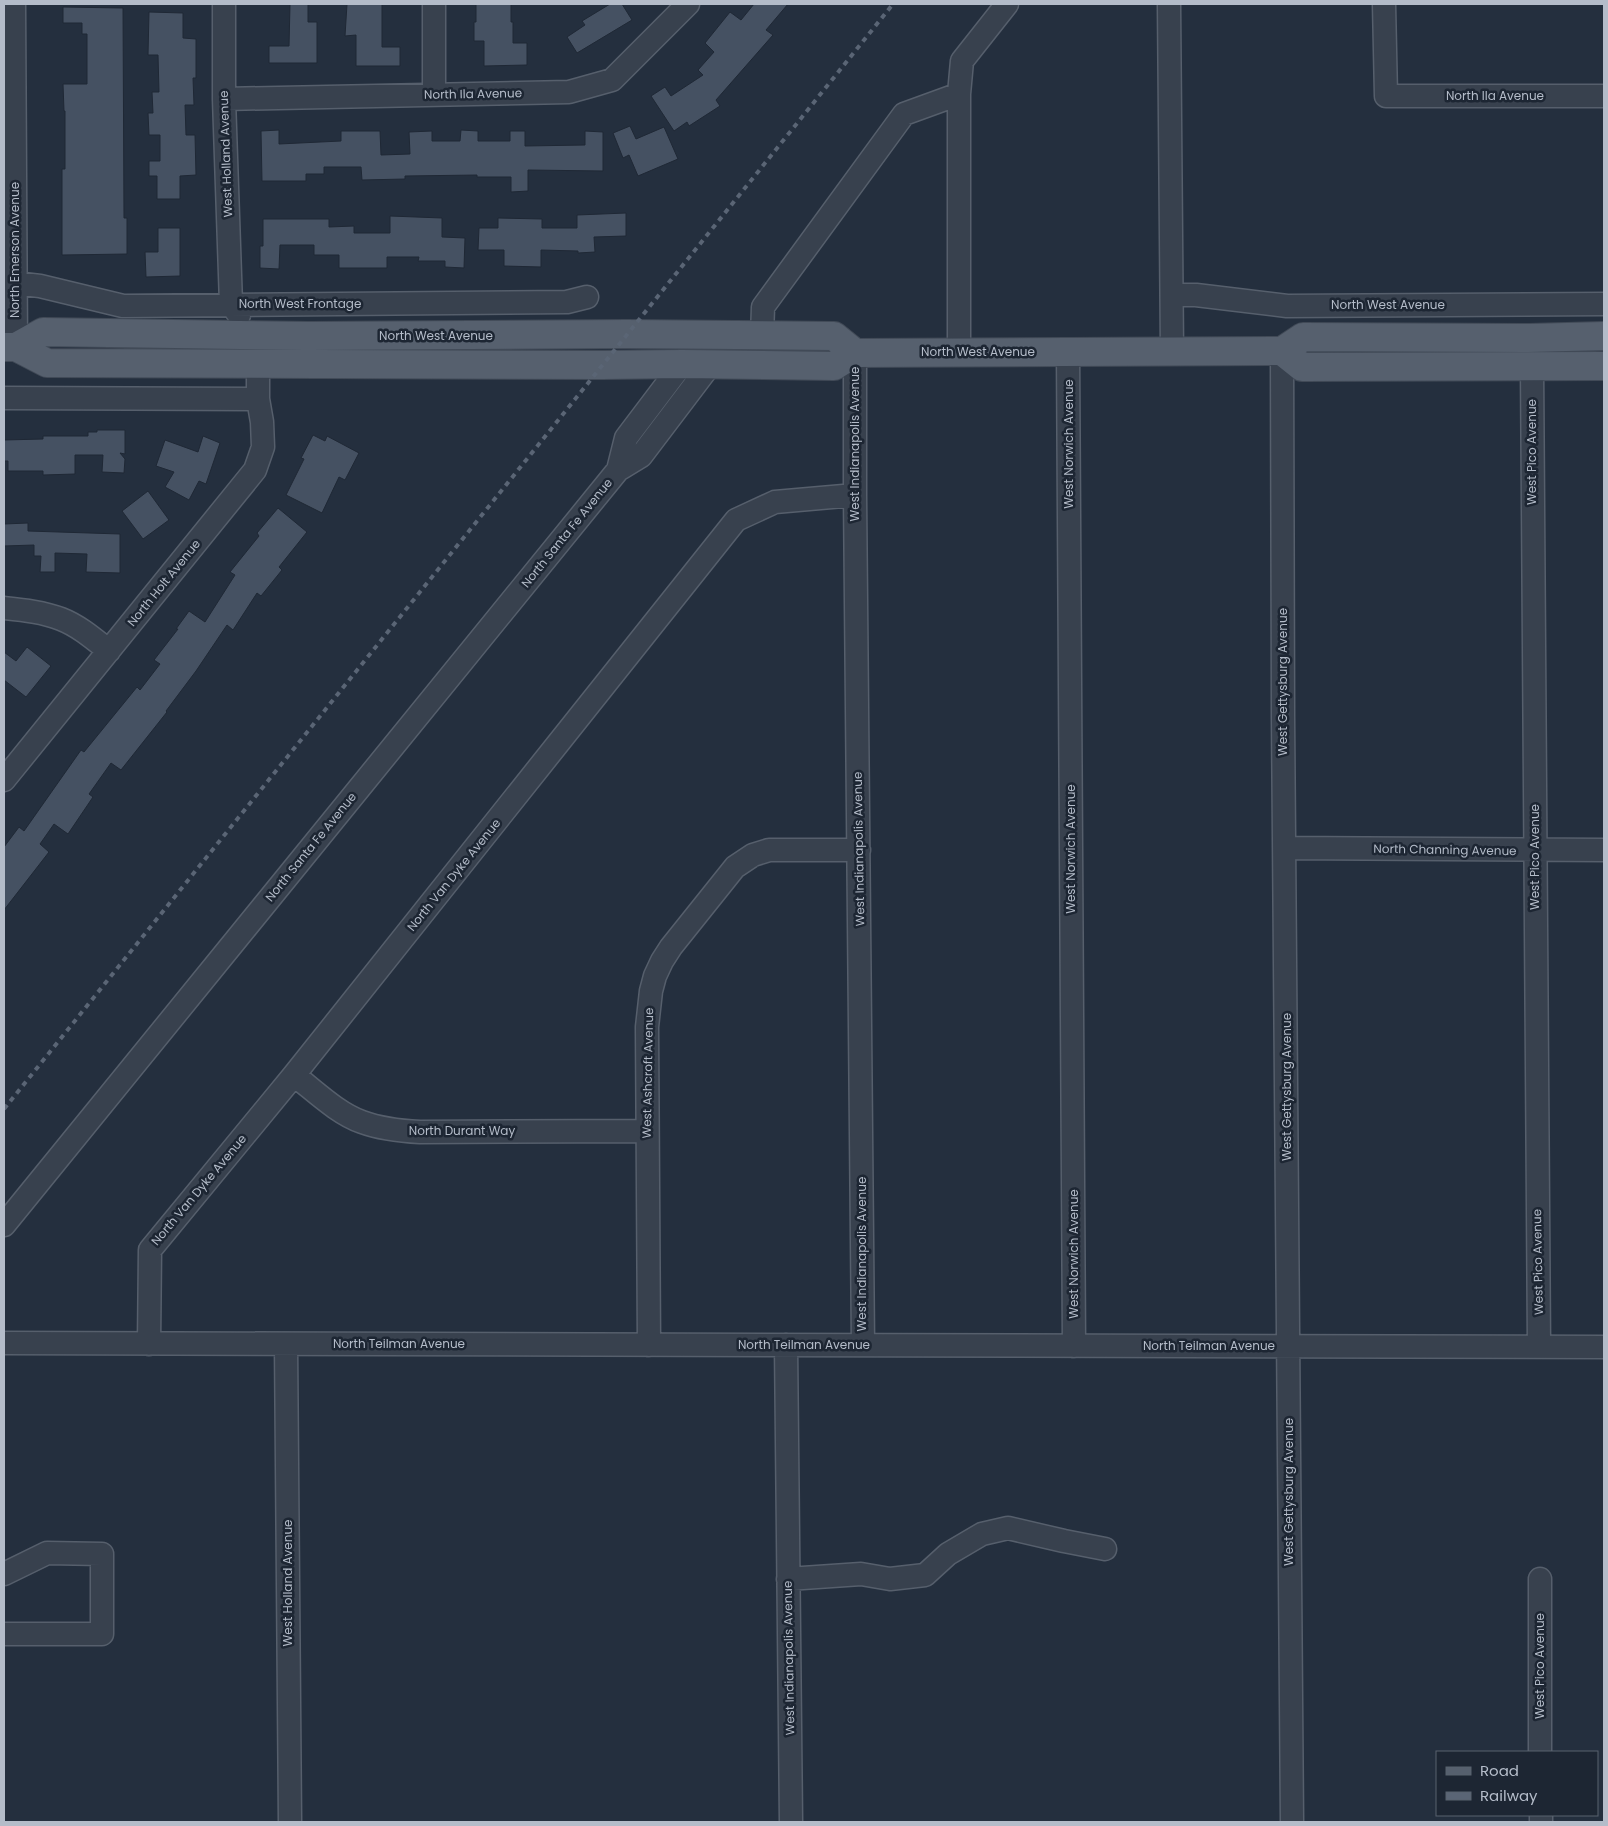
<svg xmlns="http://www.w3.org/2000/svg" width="1608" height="1826" font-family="Poppins,sans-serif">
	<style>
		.building { fill: #455162; stroke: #1f2835 }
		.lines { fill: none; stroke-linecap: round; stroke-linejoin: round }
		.minor-casing { stroke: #565f6c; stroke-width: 25 }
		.major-casing { stroke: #414a57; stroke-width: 30 }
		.minor { stroke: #38414e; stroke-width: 22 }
		.major { stroke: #56606e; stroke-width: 28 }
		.rail { stroke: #5a6575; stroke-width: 4; stroke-dasharray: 5 5; stroke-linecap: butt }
		.labels { text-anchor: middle; stroke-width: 5; stroke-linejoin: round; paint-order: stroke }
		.street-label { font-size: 12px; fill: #b4bcc9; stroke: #1d2633 }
	</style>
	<rect width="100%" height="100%" fill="#242f3e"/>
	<path class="building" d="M290 4H308V22H317V63H269V46H289Z
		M347 4H382V47H400V66H356V35L345 36Z
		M476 4H511V22H513V43H527V65L484 66V41H474V22H476Z
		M610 4H622L632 20 577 53 567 37 585 25 582 21Z
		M754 4H788L766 30 773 35 716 100 720 106 689 126 687 122 674 131 651 96 665 87 671 96 703 75 698 70 714 52 705 43 730 12 741 20Z
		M63 7 123 8 124 218H127V254L62 255V169H65V111H64L63 84H87V34H82V23H63Z
		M149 12 183 13V38L196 39V78H193L194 105H185L186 135H195L196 175 180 176V199H157V176H149V161H160V135H149L148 113H153L152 92H159L158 55H148Z
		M630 126 636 139 664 127 678 159 638 176 629 155 623 158 613 133Z
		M279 130V144L341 141V131H380L381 155 410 154 409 132 432 131V141H460L461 130 478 131V141H510V131H525V146L585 145V131L603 132V171L528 170V191L511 192V177H477V175L405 176V179L362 180 361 167H324V174H306V181H262L261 131Z
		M626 213V236L594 237 595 252 578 253V251L541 250V267L504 266V250H478L479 228H498V218L542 219V228H577V215Z
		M390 216 442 218V237L465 238 464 268 445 267V261H418L419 257H387V268H339V255H314V245H280L279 269 260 268V246H263V219H329V227L354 226V233H390Z
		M158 228H180V276L146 277 145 252H158Z
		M97 430H125V454L120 453 125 459 124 473 102 472 103 455H75V474L43 475V471H8V461H4V440L43 439V436H88V432H97Z
		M313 435 325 441 327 436 359 453 345 480 339 477 322 513 286 495 304 459 301 458Z
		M203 436 220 443 206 484 199 481 189 500 165 487 174 472 156 466 165 440 198 452Z
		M148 491 169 520 143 539 122 511Z
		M278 508 307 532 279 567 282 570 261 596 257 593 233 630 227 625 196 671 166 711 167 712 121 770 111 763 89 794 93 797 68 834 54 824 40 844 49 852 4 910V847L19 827 24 831 81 750 84 752 137 687 140 690 160 664 154 660 178 629H176L189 611 205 622 235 575 230 572 259 536 257 533Z
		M28 523V531L120 534V573L86 572 87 554 55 553V572H40L41 556H34V545L4 546V524Z
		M27 647 51 666 26 697 4 680V652L16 661Z"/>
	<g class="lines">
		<defs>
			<path id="minor" d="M14 4 16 347
				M224 4V99L231 304 239 315
				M434 4V94
				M1169 4 1172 351
				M1384 4 1386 96H1604
				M224 99 569 92 612 80 688 4
				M15 283 40 286 123 306 567 302 587 297
				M1172 295H1196L1287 306 1604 304
				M762 336 763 307 904 114 959 94
				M1068 351 1074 1346
				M1282 351 1283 716 1292 1822
				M959 352V94L962 61 1007 4
				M855 353V495L863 1345
				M1532 366 1539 1347
				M4 398 258 399
				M618 470 626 438 682 364
				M4 608C23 610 43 612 61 619 79 626 94 639 109 651
				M4 780 255 470 263 447 262 422 258 399V364
				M1285 848 1604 850
				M294 1075C315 1091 337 1113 362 1122 381 1129 400 1131 420 1132L646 1131
				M4 1225 618 470 641 456 710 365
				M4 1343 1604 1347
				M149 1344 150 1250 294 1075 736 520 775 502 855 495
				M286 1344 290 1822
				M649 1345 647 1027 651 991 655 976 662 961 671 947 735 867 753 855 769 850H859
				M786 1345 791 1822
				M4 1574 47 1553 102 1554V1634H4
				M788 1579 861 1574 890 1579 925 1575 948 1554 982 1534 1008 1528 1064 1541 1105 1549
				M1540 1579V1752
				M1541 1815V1822"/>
			<path id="major" d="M4 347H16L47 363 602 365 682 364 834 366 855 353 1282 351 1303 337 1529 338 1604 336
				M16 347 43 332 309 336 627 334 834 336 855 353
				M1282 351 1302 367 1604 366"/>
		</defs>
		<use href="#minor" class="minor-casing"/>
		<use href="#major" class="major-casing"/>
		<use href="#minor" class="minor"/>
		<use href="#major" class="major"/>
		<path class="rail" d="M4 1109 893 4"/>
	</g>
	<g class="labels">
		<g class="street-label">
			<text transform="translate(473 94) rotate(-1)" y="4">North Ila Avenue</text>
			<text x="1495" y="100">North Ila Avenue</text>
			<text transform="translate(226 154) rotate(-92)" y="4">West Holland Avenue</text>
			<text transform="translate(15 250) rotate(-90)" y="4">North Emerson Avenue</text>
			<text x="300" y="308">North West Frontage</text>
			<text x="1388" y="309">North West Avenue</text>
			<text x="436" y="340">North West Avenue</text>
			<text x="978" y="356">North West Avenue</text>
			<text transform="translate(855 444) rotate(-90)" y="4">West Indianapolis Avenue</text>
			<text transform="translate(1069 444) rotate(-90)" y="4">West Norwich Avenue</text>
			<text transform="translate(1532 452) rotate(-90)" y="4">West Pico Avenue</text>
			<text transform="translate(567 533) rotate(-51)" y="4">North Santa Fe Avenue</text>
			<text transform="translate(164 583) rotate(-51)" y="4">North Holt Avenue</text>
			<text transform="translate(1283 682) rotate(-90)" y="4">West Gettysburg Avenue</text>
			<text transform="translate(311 847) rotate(-51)" y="4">North Santa Fe Avenue</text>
			<text transform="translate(859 849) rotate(-91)" y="4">West Indianapolis Avenue</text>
			<text transform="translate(1071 849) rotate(-90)" y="4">West Norwich Avenue</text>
			<text transform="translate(1445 850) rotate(1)" y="4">North Channing Avenue</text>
			<text transform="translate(1535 857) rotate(-90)" y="4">West Pico Avenue</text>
			<text transform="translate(454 875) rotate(-51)" y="4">North Van Dyke Avenue</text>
			<text transform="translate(648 1073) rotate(-89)" y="4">West Ashcroft Avenue</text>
			<text transform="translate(1287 1087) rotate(-90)" y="4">West Gettysburg Avenue</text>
			<text x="462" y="1135">North Durant Way</text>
			<text transform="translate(199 1190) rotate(-50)" y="4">North Van Dyke Avenue</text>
			<text transform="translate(862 1254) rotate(-90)" y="4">West Indianapolis Avenue</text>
			<text transform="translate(1074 1254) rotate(-90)" y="4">West Norwich Avenue</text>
			<text transform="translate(1538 1262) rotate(-91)" y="4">West Pico Avenue</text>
			<text x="399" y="1348">North Teilman Avenue</text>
			<text x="804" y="1349">North Teilman Avenue</text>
			<text x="1209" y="1350">North Teilman Avenue</text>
			<text transform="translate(1289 1492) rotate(-90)" y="4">West Gettysburg Avenue</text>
			<text transform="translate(288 1583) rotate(-90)" y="4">West Holland Avenue</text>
			<text transform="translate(789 1658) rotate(-91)" y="4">West Indianapolis Avenue</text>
			<text transform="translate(1540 1666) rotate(-90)" y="4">West Pico Avenue</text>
		</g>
	</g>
	<rect width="1608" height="1826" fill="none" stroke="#b4bcc9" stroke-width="10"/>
	<rect x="1436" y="1751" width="162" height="65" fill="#1d2633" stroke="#59626f"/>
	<rect x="1446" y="1767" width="25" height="8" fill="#56606e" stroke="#59626f"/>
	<text x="1480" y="1776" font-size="15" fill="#b4bcc9">Road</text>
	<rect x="1446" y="1792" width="25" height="8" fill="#5a6575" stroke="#59626f"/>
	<text x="1480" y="1801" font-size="15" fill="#b4bcc9">Railway</text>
</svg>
